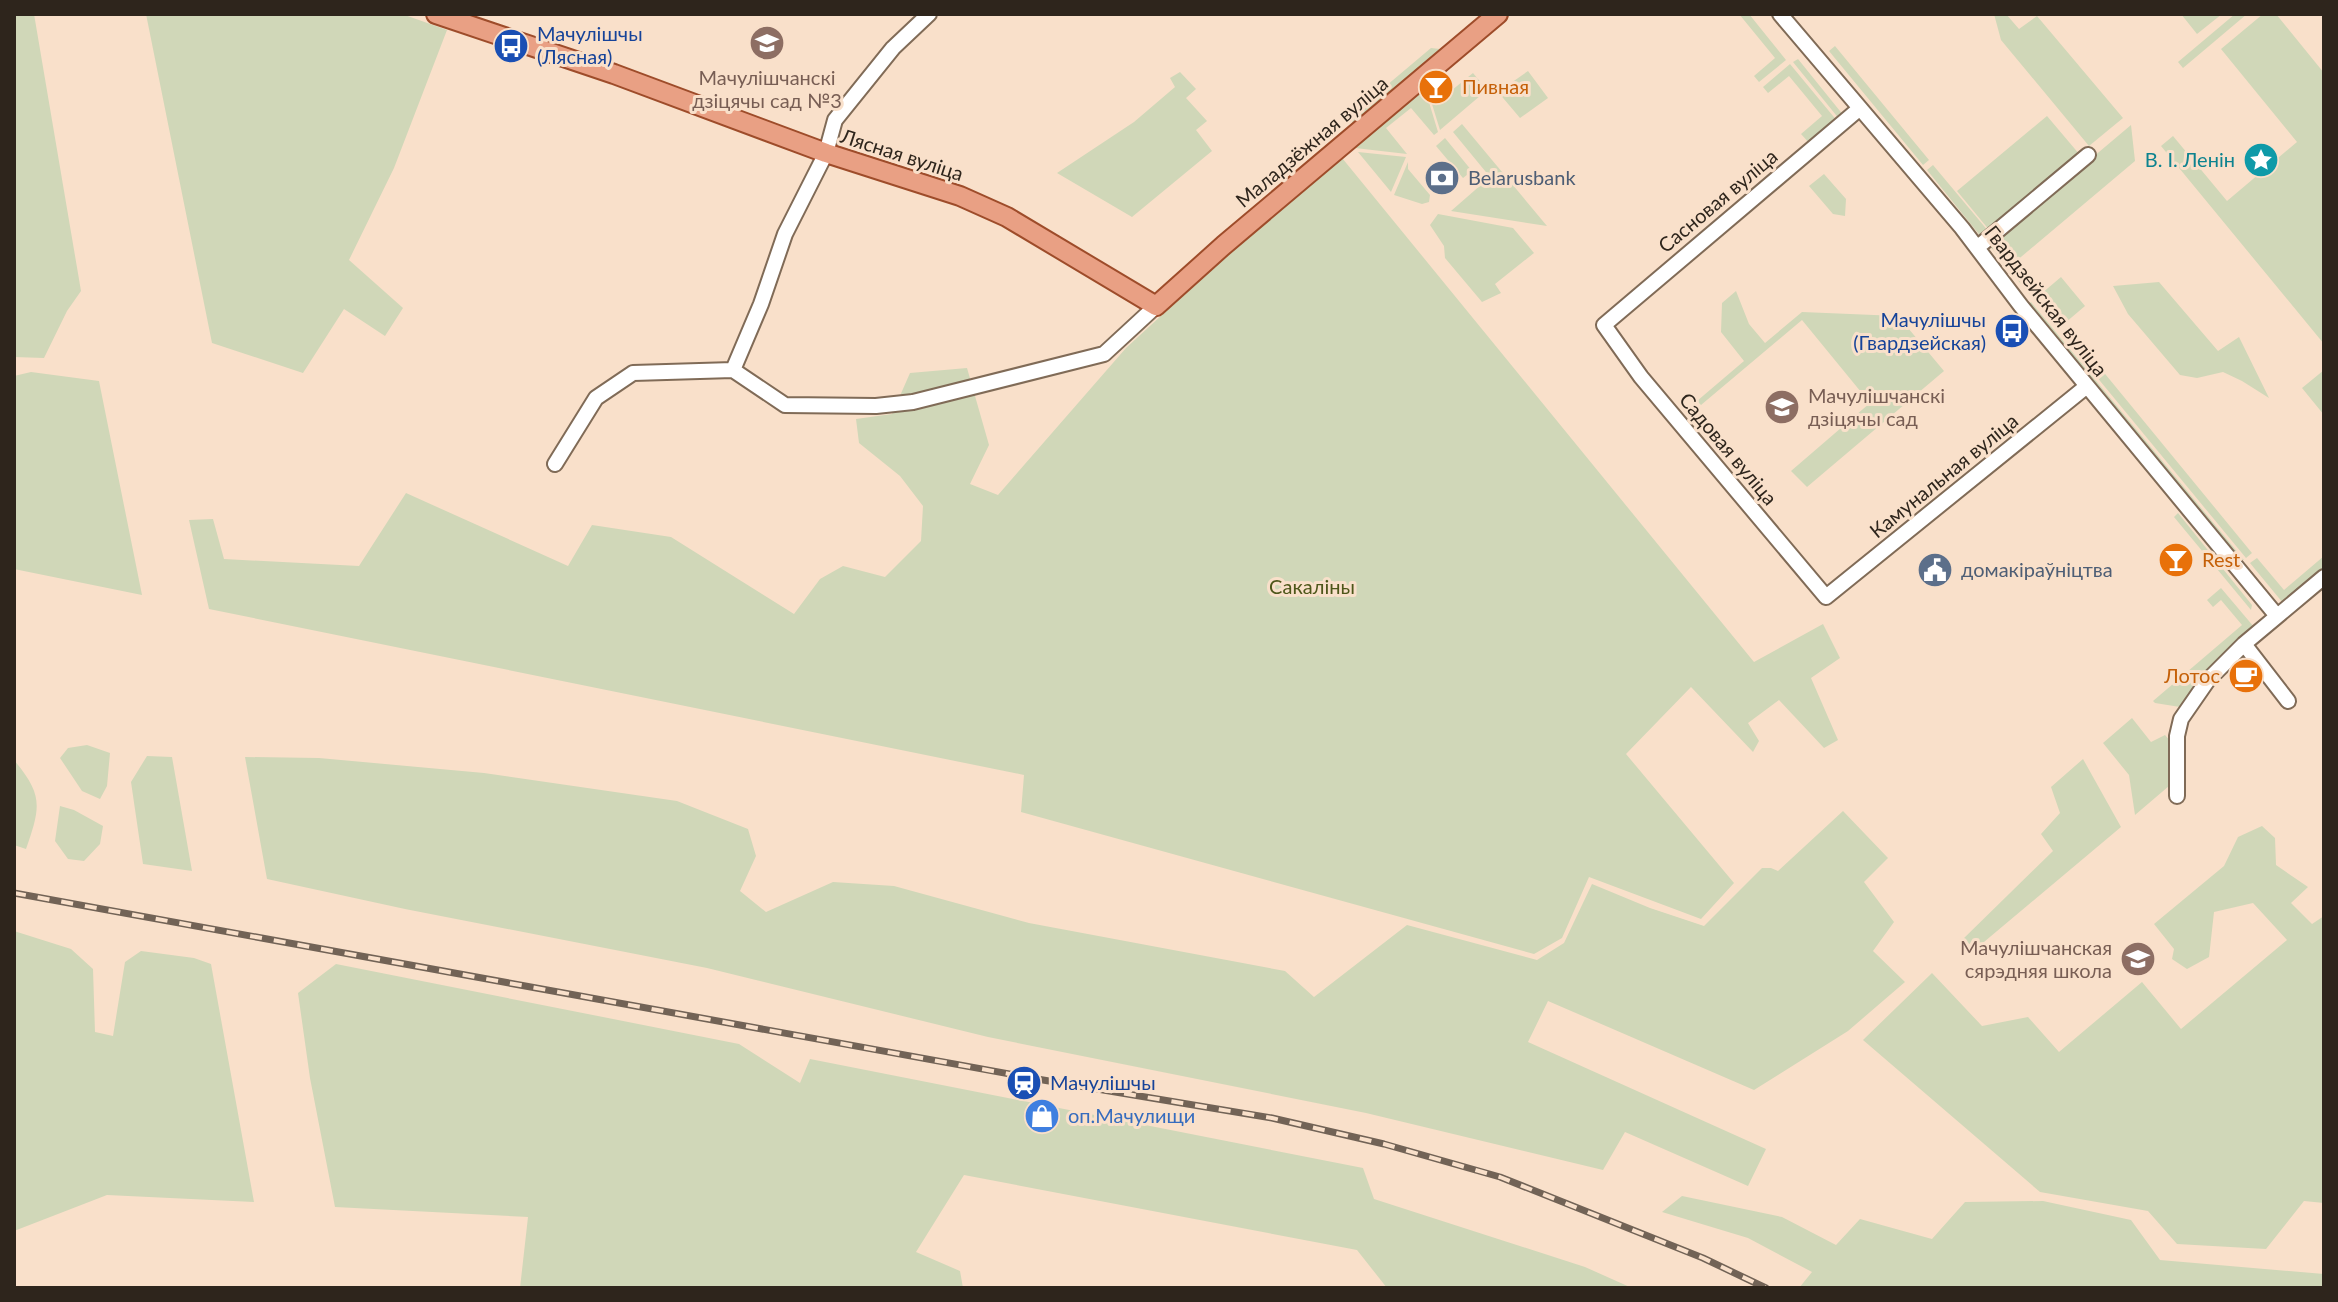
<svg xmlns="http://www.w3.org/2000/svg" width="2338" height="1302" font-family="Lato,sans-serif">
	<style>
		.green { fill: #d0d7b8 }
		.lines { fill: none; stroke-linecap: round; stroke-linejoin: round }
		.minor-casing { stroke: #806b57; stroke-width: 18 }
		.major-casing { stroke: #9e4c2a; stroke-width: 22 }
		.minor { stroke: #fff; stroke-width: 14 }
		.major { stroke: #e9a084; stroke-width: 18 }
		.rail-casing { stroke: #726356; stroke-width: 7 }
		.rail { stroke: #f9e0ca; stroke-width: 4; stroke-dasharray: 12; stroke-linecap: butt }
		.labels { text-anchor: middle; stroke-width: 6; stroke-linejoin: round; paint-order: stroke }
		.transit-label { font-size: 20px; fill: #164399; stroke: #f9e0ca; text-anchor: start }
		.education-label { font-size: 20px; fill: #785e54; stroke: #f9e0ca }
		.food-label { font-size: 20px; fill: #c56008; stroke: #f9e0ca; text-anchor: start }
		.street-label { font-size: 20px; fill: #2e251c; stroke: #f9e0ca }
		.culture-label { font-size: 20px; fill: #0d838f; stroke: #f9e0ca; text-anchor: end }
		.service-label { font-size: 20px; fill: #4e5e75; stroke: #f9e0ca; text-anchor: start }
		.park-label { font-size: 20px; fill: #4d5619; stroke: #f9e0ca }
		.shop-label { font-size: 20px; fill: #366cbe; stroke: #f9e0ca; text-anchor: start }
	</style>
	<rect width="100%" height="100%" fill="#f9e0ca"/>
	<path class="green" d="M14 14H34L81 291 67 311 44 358 14 357Z
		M146 14H402L447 30 394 168 349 260 403 308 385 336 344 309 303 373 212 343Z
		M1739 14H1749L1786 60 1759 82 1754 76 1775 58Z
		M1994 14H2006L2019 29 2037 16 2123 118 2089 146 2001 40Z
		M2181 14H2222L2197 34Z
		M2235 14H2247L2183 68 2178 62Z
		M2263 14H2276L2324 73V344L2161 146 2173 136 2227 201 2297 142 2221 49Z
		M1835 46 1929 160 1923 165 1829 51Z
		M1431 48 1449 50 1356 127 1348 118Z
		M1798 59 1844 116 1840 120 1793 62Z
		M1790 64 1838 122 1811 145 1801 134 1822 116 1789 76 1768 93 1763 87Z
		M1528 71 1548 98 1520 118 1498 92Z
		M1180 72 1196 89 1186 98 1207 121 1196 130 1212 151 1132 217 1057 173 1134 122 1175 87 1170 78Z
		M1473 73 1487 90 1440 130 1427 88 1430 86 1441 99Z
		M1425 89 1438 132 1434 135 1411 108 1386 128 1407 154 1355 148Z
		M2047 116 2080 155 1990 231 1957 191Z
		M1462 124 1547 226 1451 211 1490 177 1453 132Z
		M2131 125 2135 161 2015 262 1996 239Z
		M1445 138 1472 171 1463 178 1436 146Z
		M1358 152 1406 157 1391 192Z
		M1338 153 1754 662 1823 624 1840 658 1811 678 1838 740 1824 748 1779 700 1748 723 1759 741 1753 752 1691 687 1626 754 1734 883 1701 919 1589 877 1562 938 1534 954 1021 812 1024 775 209 609 189 520 213 519 224 559 359 566 406 493 568 566 592 525 671 537 794 614 820 579 843 566 885 577 921 541 923 506 900 476 859 443 856 419 892 414 910 373 967 368 989 445 970 484 998 495 1126 348Z
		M1408 162V169L1430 195 1429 202 1422 204 1394 195Z
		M1933 165 1989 232 1982 238 1927 170Z
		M1824 174 1846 199 1845 216 1833 214 1809 186Z
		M1438 214 1513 228 1534 253 1495 284 1501 293 1482 302 1445 258 1444 246 1430 225Z
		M1995 240 2036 290 2030 295 1989 245Z
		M2061 277 2085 306 2065 323 2041 294Z
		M2159 282 2218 351 2239 337 2269 398 2242 381 2223 372 2197 378 2180 375 2128 314 2113 286Z
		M1736 291 1749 324 1765 343 1802 312 1898 316 1944 371 1807 487 1791 471 1870 403 1802 320 1701 405 1697 401 1744 361 1721 332 1722 303Z
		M2031 302 2244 560H2236L2027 306Z
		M2083 347 2252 553 2246 558 2077 353Z
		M2324 370V415L2302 388Z
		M31 372 99 381 142 595 14 569V376Z
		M2178 513 2252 605 2251 610 2174 517Z
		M2324 556V568L2283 603 2250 563 2257 558 2284 590Z
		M2221 588 2254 627 2201 679 2180 707 2155 703 2153 701 2242 625 2221 600 2213 607 2207 600Z
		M2132 718 2151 742 2165 735 2171 742 2169 786 2135 815 2129 775 2103 743Z
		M87 745 110 753 107 786 100 799 82 791 60 758 68 748Z
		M147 756 172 757 192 871 143 864 131 782Z
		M245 757 319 758 484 773 677 801 748 829 756 856 740 891 766 912 833 882 894 886 1029 923 1285 971 1314 997 1407 925 1537 960 1564 943 1592 884 1650 908 1704 926 1762 868H1771L1778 871 1843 811 1888 858 1864 882 1894 922 1873 951 1905 982 1848 1031 1754 1090 1548 1001 1528 1042 1766 1149 1748 1186 1625 1132 1603 1170 1366 1113 988 1037 707 968 405 909 267 879Z
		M2083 759 2121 827 1978 947 1961 941 2053 851 2041 834 2060 813 2051 787Z
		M14 760C43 795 41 806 26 849L14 845Z
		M60 806 74 810 103 826 100 844 84 861 68 859 55 841Z
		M2262 826 2275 838 2276 865 2308 887 2291 903 2312 924 2324 916V1203L2304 1201 2266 1249 2177 1244 2148 1211 2040 1192 1863 1040 1932 973 1982 1026 2028 1017 2059 1052 2142 982 2181 1029 2287 940 2253 903 2214 912 2209 957 2187 969 2172 959 2174 949 2154 924 2224 866 2238 837Z
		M14 931 71 949 93 969 95 1032 113 1036 125 962 141 951 194 958 211 964 254 1202 107 1195 14 1231Z
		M336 964 739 1044 800 1083 810 1059 1363 1168 1374 1199 1585 1267 1632 1288H1387L1357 1250 964 1175 916 1252 960 1271 963 1288H520L528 1217 335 1207 310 1078 298 993Z
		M1682 1196 1782 1217 1836 1245 1860 1219 1932 1239 1965 1202 2043 1201 2131 1220 2160 1260 2324 1274V1288H1799L1812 1272 1748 1238 1662 1212Z"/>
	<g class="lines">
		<defs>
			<path id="minor" d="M1780 14 1962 228 2021 306 2277 616
				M1859 109 1604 325 1641 377 1826 597 2087 386
				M1978 247 2088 155
				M733 370 761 304 785 234 826 153 835 120 893 48 929 14
				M555 464 596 398 633 373 733 370 785 405 876 406 913 402 1104 354 1156 306
				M2244 644 2288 701
				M2177 796V736L2181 719 2208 680 2244 644 2324 577"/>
			<path id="major" d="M436 14 614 74 826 153 960 196 1007 217 1156 306 1224 245 1498 14"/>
		</defs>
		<use href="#minor" class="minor-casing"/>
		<use href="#major" class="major-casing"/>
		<use href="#minor" class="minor"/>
		<use href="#major" class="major"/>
		<defs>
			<path id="rail" d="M14 893 1037 1079 1272 1118 1384 1144 1500 1177 1703 1258 1766 1288"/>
		</defs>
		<use href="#rail" class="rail-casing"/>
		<use href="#rail" class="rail"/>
	</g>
	<defs>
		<symbol id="school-disc" viewBox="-11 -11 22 22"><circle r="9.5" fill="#8d6e63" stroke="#f9e0ca"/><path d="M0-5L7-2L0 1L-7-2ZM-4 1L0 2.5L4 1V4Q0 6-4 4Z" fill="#fff"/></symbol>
		<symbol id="bus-disc" viewBox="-11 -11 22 22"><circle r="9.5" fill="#1a4fb4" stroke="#f9e0ca"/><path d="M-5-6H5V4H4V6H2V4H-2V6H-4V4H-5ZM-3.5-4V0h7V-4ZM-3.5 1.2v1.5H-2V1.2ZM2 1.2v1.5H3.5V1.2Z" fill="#fff"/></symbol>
		<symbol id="bar-disc" viewBox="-11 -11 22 22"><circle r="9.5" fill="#e8710a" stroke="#f9e0ca"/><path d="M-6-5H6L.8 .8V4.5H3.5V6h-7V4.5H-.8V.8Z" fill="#fff"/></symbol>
		<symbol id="sight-disc" viewBox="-11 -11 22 22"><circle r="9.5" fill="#0f9aa8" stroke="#f9e0ca"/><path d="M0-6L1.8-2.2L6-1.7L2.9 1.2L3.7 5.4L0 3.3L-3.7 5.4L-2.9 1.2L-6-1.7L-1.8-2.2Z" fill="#fff"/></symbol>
		<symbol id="bank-disc" viewBox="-11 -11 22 22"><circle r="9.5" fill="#5c6f8a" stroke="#f9e0ca"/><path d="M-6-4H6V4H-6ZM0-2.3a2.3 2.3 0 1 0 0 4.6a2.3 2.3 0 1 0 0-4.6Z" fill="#fff"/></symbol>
		<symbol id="civic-disc" viewBox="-11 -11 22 22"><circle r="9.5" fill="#5c6f8a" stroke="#f9e0ca"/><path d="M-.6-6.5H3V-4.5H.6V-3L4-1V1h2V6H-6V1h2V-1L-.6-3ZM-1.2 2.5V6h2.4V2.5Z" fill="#fff"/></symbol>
		<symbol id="cafe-disc" viewBox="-11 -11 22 22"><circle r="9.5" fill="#e8710a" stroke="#f9e0ca"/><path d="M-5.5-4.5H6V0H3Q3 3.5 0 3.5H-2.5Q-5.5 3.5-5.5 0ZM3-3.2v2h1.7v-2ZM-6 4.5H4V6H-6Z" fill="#fff"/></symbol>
		<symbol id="station-disc" viewBox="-11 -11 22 22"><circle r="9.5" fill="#1a4fb4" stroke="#f9e0ca"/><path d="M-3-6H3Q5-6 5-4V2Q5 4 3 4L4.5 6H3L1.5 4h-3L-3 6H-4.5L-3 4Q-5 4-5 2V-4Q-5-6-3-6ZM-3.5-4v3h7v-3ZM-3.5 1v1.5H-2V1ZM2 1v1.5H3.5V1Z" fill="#fff"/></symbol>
		<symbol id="shop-disc" viewBox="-11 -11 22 22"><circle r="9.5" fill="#3f7fe0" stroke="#f9e0ca"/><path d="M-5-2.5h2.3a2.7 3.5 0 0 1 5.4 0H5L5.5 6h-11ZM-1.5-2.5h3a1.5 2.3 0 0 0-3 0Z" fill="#fff"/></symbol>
	</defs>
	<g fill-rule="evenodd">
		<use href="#school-disc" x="747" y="23" width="40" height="40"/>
		<use href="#bus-disc" x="491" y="26" width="40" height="40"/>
		<use href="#bar-disc" x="1416" y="67" width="40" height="40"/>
		<use href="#sight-disc" x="2241" y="140" width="40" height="40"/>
		<use href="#bank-disc" x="1422" y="158" width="40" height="40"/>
		<use href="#bus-disc" x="1992" y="311" width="40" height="40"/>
		<use href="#school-disc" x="1762" y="387" width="40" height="40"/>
		<use href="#bar-disc" x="2156" y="540" width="40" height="40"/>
		<use href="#civic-disc" x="1915" y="550" width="40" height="40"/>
		<use href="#cafe-disc" x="2226" y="656" width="40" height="40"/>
		<use href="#school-disc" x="2118" y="939" width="40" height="40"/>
		<use href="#station-disc" x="1004" y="1063" width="40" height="40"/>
		<use href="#shop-disc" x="1022" y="1096" width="40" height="40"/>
	</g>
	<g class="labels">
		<g class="transit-label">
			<text x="537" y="41">Мачулішчы<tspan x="537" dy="23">(Лясная)</tspan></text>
			<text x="1986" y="327" text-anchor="end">Мачулішчы<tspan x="1986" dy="23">(Гвардзейская)</tspan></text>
			<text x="1050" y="1090">Мачулішчы</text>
		</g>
		<g class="education-label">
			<text x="767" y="85">Мачулішчанскі<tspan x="767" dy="23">дзіцячы сад №3</tspan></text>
			<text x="1808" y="403" text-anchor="start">Мачулішчанскі<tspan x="1808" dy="23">дзіцячы сад</tspan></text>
			<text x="2112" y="955" text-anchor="end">Мачулішчанская<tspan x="2112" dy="23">сярэдняя школа</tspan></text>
		</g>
		<g class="food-label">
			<text x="1462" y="94">Пивная</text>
			<text x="2202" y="567">Rest</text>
			<text x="2220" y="683" text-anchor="end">Лотос</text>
		</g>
		<g class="street-label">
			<text transform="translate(1312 142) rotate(-40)" y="7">Маладзёжная вуліца</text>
			<text transform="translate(902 155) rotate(18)" y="7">Лясная вуліца</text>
			<text transform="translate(1718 201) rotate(-40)" y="7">Сасновая вуліца</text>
			<text transform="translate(2046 301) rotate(52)" y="7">Гвардзейская вуліца</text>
			<text transform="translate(1728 449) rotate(50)" y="7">Садовая вуліца</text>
			<text transform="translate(1944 476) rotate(-39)" y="7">Камунальная вуліца</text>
		</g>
		<g class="culture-label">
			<text x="2235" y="167">В. І. Ленін</text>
		</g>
		<g class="service-label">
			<text x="1468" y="185">Belarusbank</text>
			<text x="1961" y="577">домакіраўніцтва</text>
		</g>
		<g class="park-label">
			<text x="1312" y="594">Сакаліны</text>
		</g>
		<g class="shop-label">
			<text x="1068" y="1123">оп.Мачулищи</text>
		</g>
	</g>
	<rect width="2338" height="1302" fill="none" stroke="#2e251c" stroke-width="32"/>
</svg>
